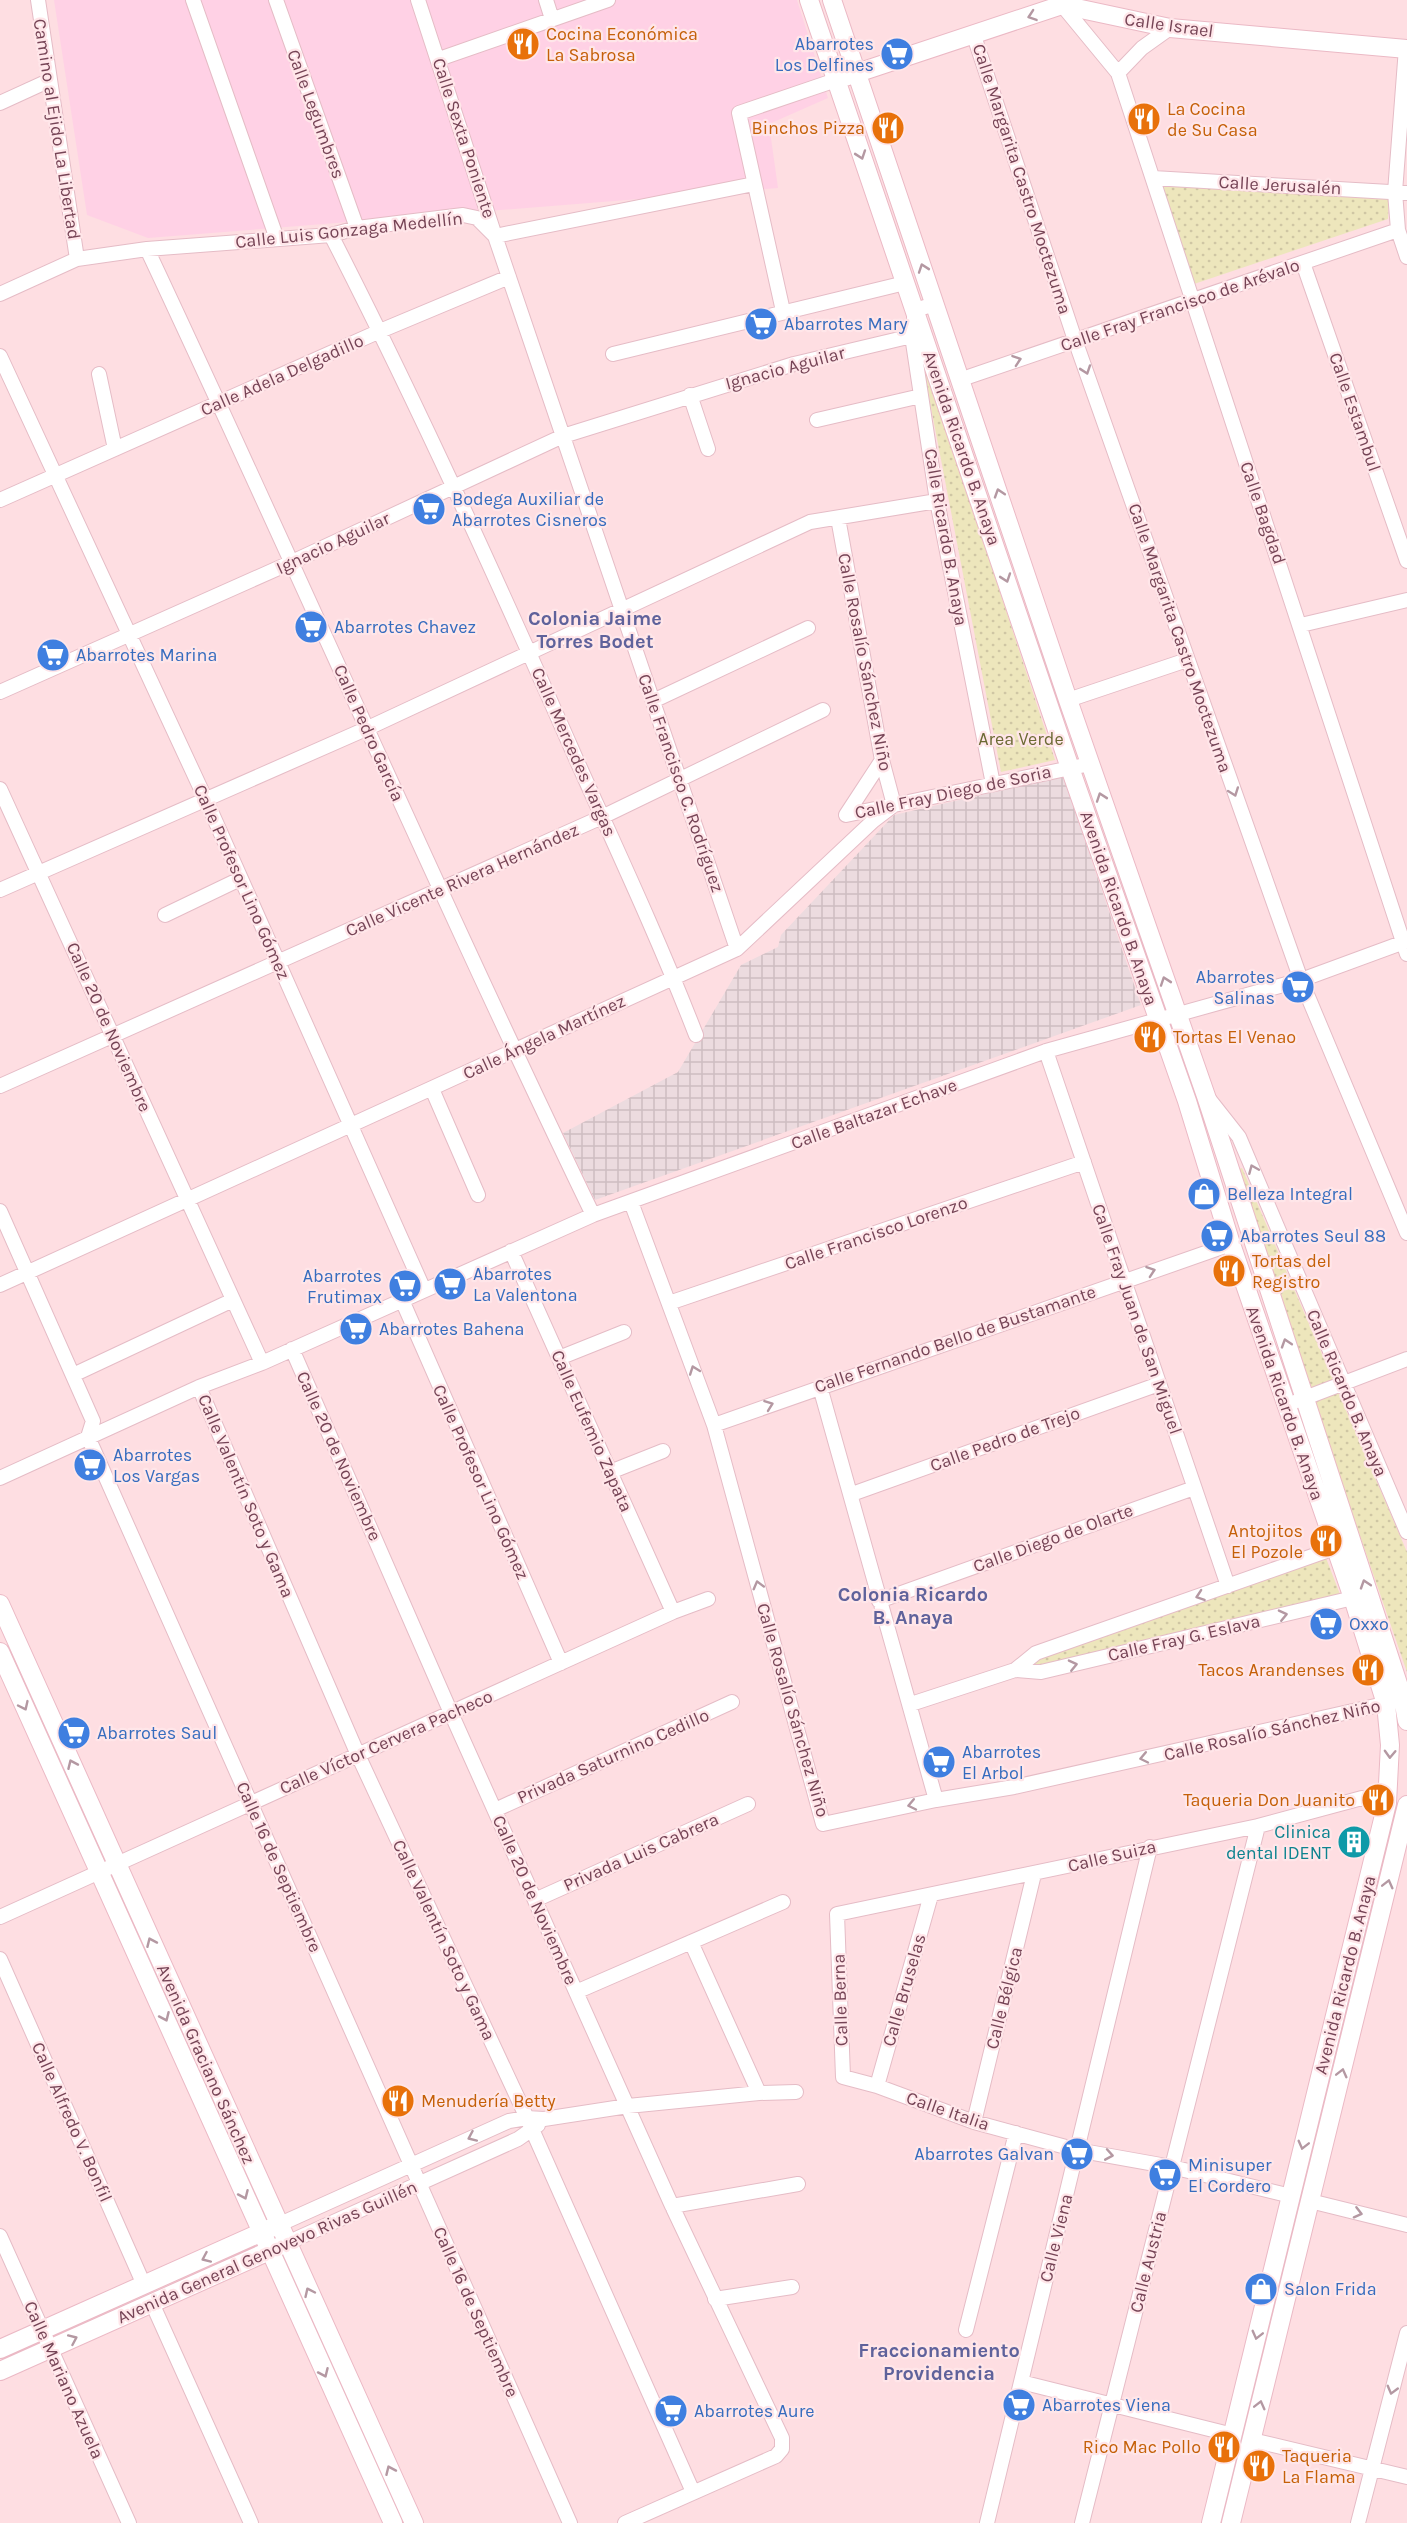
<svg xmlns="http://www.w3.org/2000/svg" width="1407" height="2523" font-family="Karla,sans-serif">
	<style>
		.commercial { fill: #ffd1e5 }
		.industrial { fill: url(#industrial-grid) }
		.park { fill: url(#park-dots) }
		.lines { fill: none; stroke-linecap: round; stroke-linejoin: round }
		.street-casing { stroke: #e5bcc6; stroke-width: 16 }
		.secondary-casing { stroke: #ebb9c5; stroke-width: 20 }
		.street { stroke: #fff; stroke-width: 14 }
		.secondary { stroke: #fff; stroke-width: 18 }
		.oneway { stroke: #b498a2 }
		.labels { text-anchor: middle; stroke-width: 4.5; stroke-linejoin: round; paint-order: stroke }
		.street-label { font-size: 18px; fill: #764456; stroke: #ffe6e9 }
		.food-label { font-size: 18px; fill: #c56008; stroke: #ffe6e9; text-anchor: start }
		.shop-label { font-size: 18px; fill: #366cbe; stroke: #ffe6e9; text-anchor: start }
		.park-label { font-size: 18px; fill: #6c6a34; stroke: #ffe6e9 }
		.culture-label { font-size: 18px; fill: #0d838f; stroke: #ffe6e9; text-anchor: end }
		.neighbourhood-label { font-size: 20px; font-weight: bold; fill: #5f629b; stroke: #ffe6e9 }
	</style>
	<defs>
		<pattern id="industrial-grid" width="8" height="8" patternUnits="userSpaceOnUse" patternTransform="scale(1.5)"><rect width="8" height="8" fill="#ecdbdf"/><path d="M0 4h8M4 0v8" fill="none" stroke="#cebdc1"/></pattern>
		<pattern id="park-dots" width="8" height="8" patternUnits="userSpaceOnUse" patternTransform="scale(1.5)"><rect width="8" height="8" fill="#ede6bc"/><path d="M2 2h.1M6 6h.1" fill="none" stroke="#cfc6a4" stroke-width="1.8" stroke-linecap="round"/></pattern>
	</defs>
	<rect width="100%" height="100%" fill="#fedee2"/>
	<path class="commercial" d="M54 0H797L828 98 769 124 778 188 148 238 87 215Z"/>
	<path class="industrial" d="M1063 776 1141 1005 595 1200 563 1133 678 1072 741 965 778 947 781 935 894 815Z"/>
	<path class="park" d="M1162 186 1389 198 1388 219 1194 284Z
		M919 345 1055 760 1001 772Z
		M1242 1168 1407 1552V1672L1234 1171Z
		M1326 1558 1341 1597 1039 1667 1034 1662 1037 1657Z"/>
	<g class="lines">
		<defs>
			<path id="street" d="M38 0 77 259
				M193 0 277 239
				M276 0 357 228
				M418 0 495 236 737 949
				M546 0 552 19
				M1062 5 1118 73 1407 954
				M974 36 1075 340 1301 980 1407 1233
				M1406 48 1395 192 1398 230 1407 257
				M439 59 608 0
				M1118 73 1142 48 1170 28
				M0 103 48 81
				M1153 178 1407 193
				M331 235C419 407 499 584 577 761 618 852 660 942 696 1035
				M147 249C298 570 439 896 593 1215
				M1303 263 1407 561
				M0 294 77 259 147 249 331 235 357 228 463 215 477 218 495 236 754 184
				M935 304 915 310 912 336 937 501 993 784
				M783 311 739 113 836 80
				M613 354 905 283
				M0 356 206 800 424 1290
				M99 374 115 449
				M962 379 1398 230
				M690 395 708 449
				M817 420 921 396
				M0 500 380 331 509 277
				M1301 625 1407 600
				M0 692 292 562 563 436 794 364 912 336
				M1068 700 1187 660
				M653 701 808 628
				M0 789 262 1363
				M846 815 1090 764
				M846 815 882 760
				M0 890 368 728 810 522 937 501
				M165 915 240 879
				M1046 1051 1228 1586
				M0 1086 602 817 823 710
				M432 1089 478 1195
				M1209 1099 1239 1137 1407 1532
				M631 1202 714 1425 823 1824 936 1800 1014 1787 1393 1702
				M0 1211 93 1421 88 1437 570 2523
				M511 1251 673 1612
				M0 1285 737 949 873 821 894 805 882 760 838 518
				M402 1300 561 1663
				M669 1303 1084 1162
				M292 1349 451 1713 672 2206 782 2438V2449L776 2456 625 2523
				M559 1358 624 1332
				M73 1375 233 1300
				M199 1387 358 1755 527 2118 693 2492
				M820 1387 936 1800
				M1297 1401 1407 1359
				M714 1425 1231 1244
				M610 1472 663 1451
				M0 1478 199 1387 262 1363 593 1215 1046 1051 1301 980 1407 941
				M852 1494 1159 1384
				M879 1601 1194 1488
				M1015 1670 1041 1672 1353 1598
				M911 1704 1015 1670 1036 1653 1335 1548
				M495 1810 732 1702
				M535 1900 748 1804
				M0 1917 673 1612 708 1599
				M691 1942 759 2093
				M0 1959 144 2285
				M576 1992 783 1902
				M877 2086 931 1895
				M974 2122 1034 1874
				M1291 2196 1172 2167 1077 2150 974 2122 877 2086 843 2077 837 1914 1258 1826 1362 1798 1387 1803
				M1310 2201 1407 2225
				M672 2206 798 2184
				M278 2225 509 2121 527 2118 544 2119 628 2106 759 2093 796 2092
				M0 2236 129 2523
				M287 2243 518 2139 538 2125
				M715 2299 792 2287
				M152 2303 251 2523
				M966 2330 1016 2133
				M1021 2382 1233 2435
				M1252 2440 1407 2477
				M987 2523 1150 1847
				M1082 2523 1258 1826
				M1358 2523 1407 2333"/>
			<path id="secondary" d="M809 0 1070 768 1187 1101 1231 1244 1353 1598 1386 1704 1390 1745 1387 1803 1211 2523
				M832 0 1068 700 1206 1096 1403 1699 1407 1721
				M845 77 1062 5 1170 28 1407 49
				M0 1604 414 2523
				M0 1652 393 2523
				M0 2349 271 2228
				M0 2371 278 2247
				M1231 2523 1407 1805"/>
		</defs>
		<use href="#street" class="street-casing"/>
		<use href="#secondary" class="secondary-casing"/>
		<use href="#street" class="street"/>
		<use href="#secondary" class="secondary"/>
	</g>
	<defs><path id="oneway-chevron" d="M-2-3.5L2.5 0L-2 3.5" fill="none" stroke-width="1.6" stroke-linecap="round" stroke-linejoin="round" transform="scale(1.5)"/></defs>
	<g class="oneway">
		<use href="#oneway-chevron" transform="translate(1032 16) rotate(161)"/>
		<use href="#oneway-chevron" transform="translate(861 155) rotate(71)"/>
		<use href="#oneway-chevron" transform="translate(923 268) rotate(-109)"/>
		<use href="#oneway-chevron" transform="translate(1017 360) rotate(-19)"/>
		<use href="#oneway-chevron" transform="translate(1086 370) rotate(71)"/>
		<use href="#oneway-chevron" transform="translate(999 493) rotate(-108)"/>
		<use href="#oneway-chevron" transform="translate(1006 578) rotate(71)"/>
		<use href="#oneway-chevron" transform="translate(1234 792) rotate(70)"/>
		<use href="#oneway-chevron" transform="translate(1101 797) rotate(-109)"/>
		<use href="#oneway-chevron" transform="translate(1165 981) rotate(-109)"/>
		<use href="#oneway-chevron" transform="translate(1253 1169) rotate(-113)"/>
		<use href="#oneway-chevron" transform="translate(1151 1271) rotate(-19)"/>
		<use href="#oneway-chevron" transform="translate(1286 1343) rotate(-108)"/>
		<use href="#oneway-chevron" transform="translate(694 1370) rotate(-110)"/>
		<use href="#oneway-chevron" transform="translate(769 1405) rotate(-20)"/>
		<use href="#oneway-chevron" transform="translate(1365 1584) rotate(-108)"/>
		<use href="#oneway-chevron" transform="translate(758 1585) rotate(-105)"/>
		<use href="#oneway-chevron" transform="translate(1200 1596) rotate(161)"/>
		<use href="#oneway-chevron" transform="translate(1283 1615) rotate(-13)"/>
		<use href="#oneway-chevron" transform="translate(1073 1665) rotate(-13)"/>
		<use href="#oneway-chevron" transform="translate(24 1706) rotate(65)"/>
		<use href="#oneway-chevron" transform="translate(1390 1754) rotate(92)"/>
		<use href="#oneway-chevron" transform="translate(1144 1758) rotate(168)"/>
		<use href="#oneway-chevron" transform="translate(72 1764) rotate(-114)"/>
		<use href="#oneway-chevron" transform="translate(912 1805) rotate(168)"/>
		<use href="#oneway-chevron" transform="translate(1388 1884) rotate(-76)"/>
		<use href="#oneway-chevron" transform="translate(151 1942) rotate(-114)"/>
		<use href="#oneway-chevron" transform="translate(165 2017) rotate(66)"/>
		<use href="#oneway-chevron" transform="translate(1342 2073) rotate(-76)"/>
		<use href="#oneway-chevron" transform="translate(472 2137) rotate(156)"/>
		<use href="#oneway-chevron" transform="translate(1303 2145) rotate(104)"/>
		<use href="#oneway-chevron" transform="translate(1109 2155) rotate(10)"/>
		<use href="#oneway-chevron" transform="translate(244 2195) rotate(66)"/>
		<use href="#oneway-chevron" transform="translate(1358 2213) rotate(14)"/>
		<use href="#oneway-chevron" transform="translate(206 2258) rotate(156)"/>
		<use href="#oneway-chevron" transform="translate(309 2292) rotate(-115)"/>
		<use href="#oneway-chevron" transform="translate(1257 2335) rotate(104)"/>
		<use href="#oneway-chevron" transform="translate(73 2339) rotate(-24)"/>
		<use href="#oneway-chevron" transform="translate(324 2373) rotate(66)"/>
		<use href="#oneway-chevron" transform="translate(1392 2390) rotate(105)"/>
		<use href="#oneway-chevron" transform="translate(1260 2405) rotate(-76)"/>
		<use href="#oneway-chevron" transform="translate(390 2470) rotate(-114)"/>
	</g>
	<defs>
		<symbol id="restaurant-disc" viewBox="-11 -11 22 22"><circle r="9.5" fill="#e8710a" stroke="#ffe6e9"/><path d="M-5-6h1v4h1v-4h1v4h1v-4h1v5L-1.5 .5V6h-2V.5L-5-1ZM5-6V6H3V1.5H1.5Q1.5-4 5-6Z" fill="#fff"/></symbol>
		<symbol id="supermarket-disc" viewBox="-11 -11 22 22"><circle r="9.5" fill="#3f7fe0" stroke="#ffe6e9"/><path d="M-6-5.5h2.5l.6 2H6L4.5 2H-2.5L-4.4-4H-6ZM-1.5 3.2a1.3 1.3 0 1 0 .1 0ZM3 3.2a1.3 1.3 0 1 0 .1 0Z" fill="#fff"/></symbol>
		<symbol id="shop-disc" viewBox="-11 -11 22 22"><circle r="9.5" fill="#3f7fe0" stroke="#ffe6e9"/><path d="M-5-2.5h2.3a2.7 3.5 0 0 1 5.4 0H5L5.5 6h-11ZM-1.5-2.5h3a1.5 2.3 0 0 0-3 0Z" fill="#fff"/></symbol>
		<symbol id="building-disc" viewBox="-11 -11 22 22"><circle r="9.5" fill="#0f9aa8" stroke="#ffe6e9"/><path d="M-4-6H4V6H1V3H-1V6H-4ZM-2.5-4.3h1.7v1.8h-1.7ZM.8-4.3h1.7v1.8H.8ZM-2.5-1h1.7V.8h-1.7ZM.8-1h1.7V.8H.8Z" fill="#fff"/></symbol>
	</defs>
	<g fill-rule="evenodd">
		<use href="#restaurant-disc" x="504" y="25" width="38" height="38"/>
		<use href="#supermarket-disc" x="878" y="35" width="38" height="38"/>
		<use href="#restaurant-disc" x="1125" y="100" width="38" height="38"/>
		<use href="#restaurant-disc" x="869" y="109" width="38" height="38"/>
		<use href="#supermarket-disc" x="742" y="305" width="38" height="38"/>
		<use href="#supermarket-disc" x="410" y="490" width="38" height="38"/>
		<use href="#supermarket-disc" x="292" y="608" width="38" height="38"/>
		<use href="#supermarket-disc" x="34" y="636" width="38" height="38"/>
		<use href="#supermarket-disc" x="1279" y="968" width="38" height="38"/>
		<use href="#restaurant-disc" x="1131" y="1018" width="38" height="38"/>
		<use href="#shop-disc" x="1185" y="1175" width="38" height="38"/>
		<use href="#supermarket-disc" x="1198" y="1217" width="38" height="38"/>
		<use href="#restaurant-disc" x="1210" y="1252" width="38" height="38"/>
		<use href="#supermarket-disc" x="431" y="1265" width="38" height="38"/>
		<use href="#supermarket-disc" x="386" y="1267" width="38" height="38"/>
		<use href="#supermarket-disc" x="337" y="1310" width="38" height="38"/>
		<use href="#supermarket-disc" x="71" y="1446" width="38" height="38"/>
		<use href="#restaurant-disc" x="1307" y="1522" width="38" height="38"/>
		<use href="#supermarket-disc" x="1307" y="1605" width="38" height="38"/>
		<use href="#restaurant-disc" x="1349" y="1651" width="38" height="38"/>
		<use href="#supermarket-disc" x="55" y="1714" width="38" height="38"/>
		<use href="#supermarket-disc" x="920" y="1743" width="38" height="38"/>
		<use href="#restaurant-disc" x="1359" y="1781" width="38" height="38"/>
		<use href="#building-disc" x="1335" y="1823" width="38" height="38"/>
		<use href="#restaurant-disc" x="379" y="2082" width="38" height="38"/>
		<use href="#supermarket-disc" x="1058" y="2135" width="38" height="38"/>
		<use href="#supermarket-disc" x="1146" y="2156" width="38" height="38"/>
		<use href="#shop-disc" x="1242" y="2270" width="38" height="38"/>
		<use href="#supermarket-disc" x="1000" y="2386" width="38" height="38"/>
		<use href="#supermarket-disc" x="652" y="2392" width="38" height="38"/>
		<use href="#restaurant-disc" x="1205" y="2428" width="38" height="38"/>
		<use href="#restaurant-disc" x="1240" y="2447" width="38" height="38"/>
	</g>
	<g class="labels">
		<g class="street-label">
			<text transform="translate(1169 25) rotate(8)" y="6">Calle Israel</text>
			<text transform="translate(316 114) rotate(70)" y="6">Calle Legumbres</text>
			<text transform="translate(57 129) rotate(81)" y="6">Camino al Ejido La Libertad</text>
			<text transform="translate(464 138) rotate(72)" y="6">Calle Sexta Poniente</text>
			<text transform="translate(1022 179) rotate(72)" y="6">Calle Margarita Castro Moctezuma</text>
			<text transform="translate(1280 185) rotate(3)" y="6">Calle Jerusalén</text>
			<text transform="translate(349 230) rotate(-6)" y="6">Calle Luis Gonzaga Medellín</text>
			<text transform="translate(1180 305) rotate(-19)" y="6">Calle Fray Francisco de Arévalo</text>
			<text transform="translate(785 368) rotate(-15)" y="6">Ignacio Aguilar</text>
			<text transform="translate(282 375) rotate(-24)" y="6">Calle Adela Delgadillo</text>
			<text transform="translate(1355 412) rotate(71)" y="6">Calle Estambul</text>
			<text transform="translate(962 448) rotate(71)" y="6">Avenida Ricardo B. Anaya</text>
			<text transform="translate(1263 513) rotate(71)" y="6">Calle Bagdad</text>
			<text transform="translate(946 537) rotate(80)" y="6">Calle Ricardo B. Anaya</text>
			<text transform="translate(333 543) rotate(-25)" y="6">Ignacio Aguilar</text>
			<text transform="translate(1180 638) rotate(71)" y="6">Calle Margarita Castro Moctezuma</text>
			<text transform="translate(865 662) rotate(79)" y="6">Calle Rosalío Sánchez Niño</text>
			<text transform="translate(369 733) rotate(66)" y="6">Calle Pedro García</text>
			<text transform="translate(574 752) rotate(66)" y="6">Calle Mercedes Vargas</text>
			<text transform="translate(681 783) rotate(71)" y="6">Calle Francisco C. Rodríguez</text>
			<text transform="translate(953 792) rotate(-12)" y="6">Calle Fray Diego de Soria</text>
			<text transform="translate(462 880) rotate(-24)" y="6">Calle Vicente Rivera Hernández</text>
			<text transform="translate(242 882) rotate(66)" y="6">Calle Profesor Lino Gómez</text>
			<text transform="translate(1119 908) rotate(71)" y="6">Avenida Ricardo B. Anaya</text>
			<text transform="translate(109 1027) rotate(66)" y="6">Calle 20 de Noviembre</text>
			<text transform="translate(544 1037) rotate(-25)" y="6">Calle Ángela Martínez</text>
			<text transform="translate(874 1114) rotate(-20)" y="6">Calle Baltazar Echave</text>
			<text transform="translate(876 1233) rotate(-19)" y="6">Calle Francisco Lorenzo</text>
			<text transform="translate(1137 1319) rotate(71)" y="6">Calle Fray Juan de San Miguel</text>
			<text transform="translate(955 1339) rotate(-19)" y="6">Calle Fernando Bello de Bustamante</text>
			<text transform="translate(1347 1393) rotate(67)" y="6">Calle Ricardo B. Anaya</text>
			<text transform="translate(1285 1403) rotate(71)" y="6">Avenida Ricardo B. Anaya</text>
			<text transform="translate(592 1431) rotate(66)" y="6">Calle Eufemio Zapata</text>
			<text transform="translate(1005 1439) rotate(-20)" y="6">Calle Pedro de Trejo</text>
			<text transform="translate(339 1456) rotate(66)" y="6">Calle 20 de Noviembre</text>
			<text transform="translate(481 1482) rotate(66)" y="6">Calle Profesor Lino Gómez</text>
			<text transform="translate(246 1496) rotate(67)" y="6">Calle Valentín Soto y Gama</text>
			<text transform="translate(1053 1538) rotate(-20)" y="6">Calle Diego de Olarte</text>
			<text transform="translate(1184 1638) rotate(-13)" y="6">Calle Fray G. Eslava</text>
			<text transform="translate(793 1710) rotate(74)" y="6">Calle Rosalío Sánchez Niño</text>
			<text transform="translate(1272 1730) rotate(-13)" y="6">Calle Rosalío Sánchez Niño</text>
			<text transform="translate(386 1742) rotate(-24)" y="6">Calle Víctor Cervera Pacheco</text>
			<text transform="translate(613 1756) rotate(-24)" y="6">Privada Saturnino Cedillo</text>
			<text transform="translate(641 1852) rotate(-24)" y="6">Privada Luis Cabrera</text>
			<text transform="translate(1112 1856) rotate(-13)" y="6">Calle Suiza</text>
			<text transform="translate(279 1867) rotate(66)" y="6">Calle 16 de Septiembre</text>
			<text transform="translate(535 1900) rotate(66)" y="6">Calle 20 de Noviembre</text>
			<text transform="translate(444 1940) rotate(65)" y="6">Calle Valentín Soto y Gama</text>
			<text transform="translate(1345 1975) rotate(-76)" y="6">Avenida Ricardo B. Anaya</text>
			<text transform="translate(904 1990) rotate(-74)" y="6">Calle Bruselas</text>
			<text transform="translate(1004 1998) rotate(-76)" y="6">Calle Bélgica</text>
			<text transform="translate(840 2000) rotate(-92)" y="6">Calle Berna</text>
			<text transform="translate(206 2064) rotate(66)" y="6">Avenida Graciano Sánchez</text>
			<text transform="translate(948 2111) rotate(19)" y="6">Calle Italia</text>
			<text transform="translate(72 2122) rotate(66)" y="6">Calle Alfredo V. Bonfil</text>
			<text transform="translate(1056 2238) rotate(-76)" y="6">Calle Viena</text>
			<text transform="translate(267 2252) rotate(-24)" y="6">Avenida General Genovevo Rivas Guillén</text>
			<text transform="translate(1148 2262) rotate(-76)" y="6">Calle Austria</text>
			<text transform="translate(476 2312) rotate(66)" y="6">Calle 16 de Septiembre</text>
			<text transform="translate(64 2380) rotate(66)" y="6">Calle Mariano Azuela</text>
		</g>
		<g class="food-label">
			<text x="546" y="40">Cocina Económica<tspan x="546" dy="21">La Sabrosa</tspan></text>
			<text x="1167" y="115">La Cocina<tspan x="1167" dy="21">de Su Casa</tspan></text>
			<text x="865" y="134" text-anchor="end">Binchos Pizza</text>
			<text x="1173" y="1043">Tortas El Venao</text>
			<text x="1252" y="1267">Tortas del<tspan x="1252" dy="21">Registro</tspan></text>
			<text x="1303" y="1537" text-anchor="end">Antojitos<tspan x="1303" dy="21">El Pozole</tspan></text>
			<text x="1345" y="1676" text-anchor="end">Tacos Arandenses</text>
			<text x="1355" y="1806" text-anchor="end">Taqueria Don Juanito</text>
			<text x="421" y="2107">Menudería Betty</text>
			<text x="1201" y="2453" text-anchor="end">Rico Mac Pollo</text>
			<text x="1282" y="2462">Taqueria<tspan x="1282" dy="21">La Flama</tspan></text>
		</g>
		<g class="shop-label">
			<text x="874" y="50" text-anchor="end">Abarrotes<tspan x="874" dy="21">Los Delfines</tspan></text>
			<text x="784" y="330">Abarrotes Mary</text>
			<text x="452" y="505">Bodega Auxiliar de<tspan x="452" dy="21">Abarrotes Cisneros</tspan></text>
			<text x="334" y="633">Abarrotes Chavez</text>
			<text x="76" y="661">Abarrotes Marina</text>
			<text x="1275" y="983" text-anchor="end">Abarrotes<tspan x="1275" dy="21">Salinas</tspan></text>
			<text x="1227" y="1200">Belleza Integral</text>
			<text x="1240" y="1242">Abarrotes Seul 88</text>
			<text x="473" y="1280">Abarrotes<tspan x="473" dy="21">La Valentona</tspan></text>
			<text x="382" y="1282" text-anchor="end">Abarrotes<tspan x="382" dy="21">Frutimax</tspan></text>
			<text x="379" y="1335">Abarrotes Bahena</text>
			<text x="113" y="1461">Abarrotes<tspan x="113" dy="21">Los Vargas</tspan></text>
			<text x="1349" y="1630">Oxxo</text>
			<text x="97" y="1739">Abarrotes Saul</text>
			<text x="962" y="1758">Abarrotes<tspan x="962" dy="21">El Arbol</tspan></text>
			<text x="1054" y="2160" text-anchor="end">Abarrotes Galvan</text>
			<text x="1188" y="2171">Minisuper<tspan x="1188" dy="21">El Cordero</tspan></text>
			<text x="1284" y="2295">Salon Frida</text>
			<text x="1042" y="2411">Abarrotes Viena</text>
			<text x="694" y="2417">Abarrotes Aure</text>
		</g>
		<g class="park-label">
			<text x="1021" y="745">Area Verde</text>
		</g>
		<g class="culture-label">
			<text x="1331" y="1838">Clinica<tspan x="1331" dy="21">dental IDENT</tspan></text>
		</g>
		<g class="neighbourhood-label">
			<text x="595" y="625">Colonia Jaime<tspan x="595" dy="23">Torres Bodet</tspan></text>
			<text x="913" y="1601">Colonia Ricardo<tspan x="913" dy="23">B. Anaya</tspan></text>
			<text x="939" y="2357">Fraccionamiento<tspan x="939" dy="23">Providencia</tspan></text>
		</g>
	</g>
</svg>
